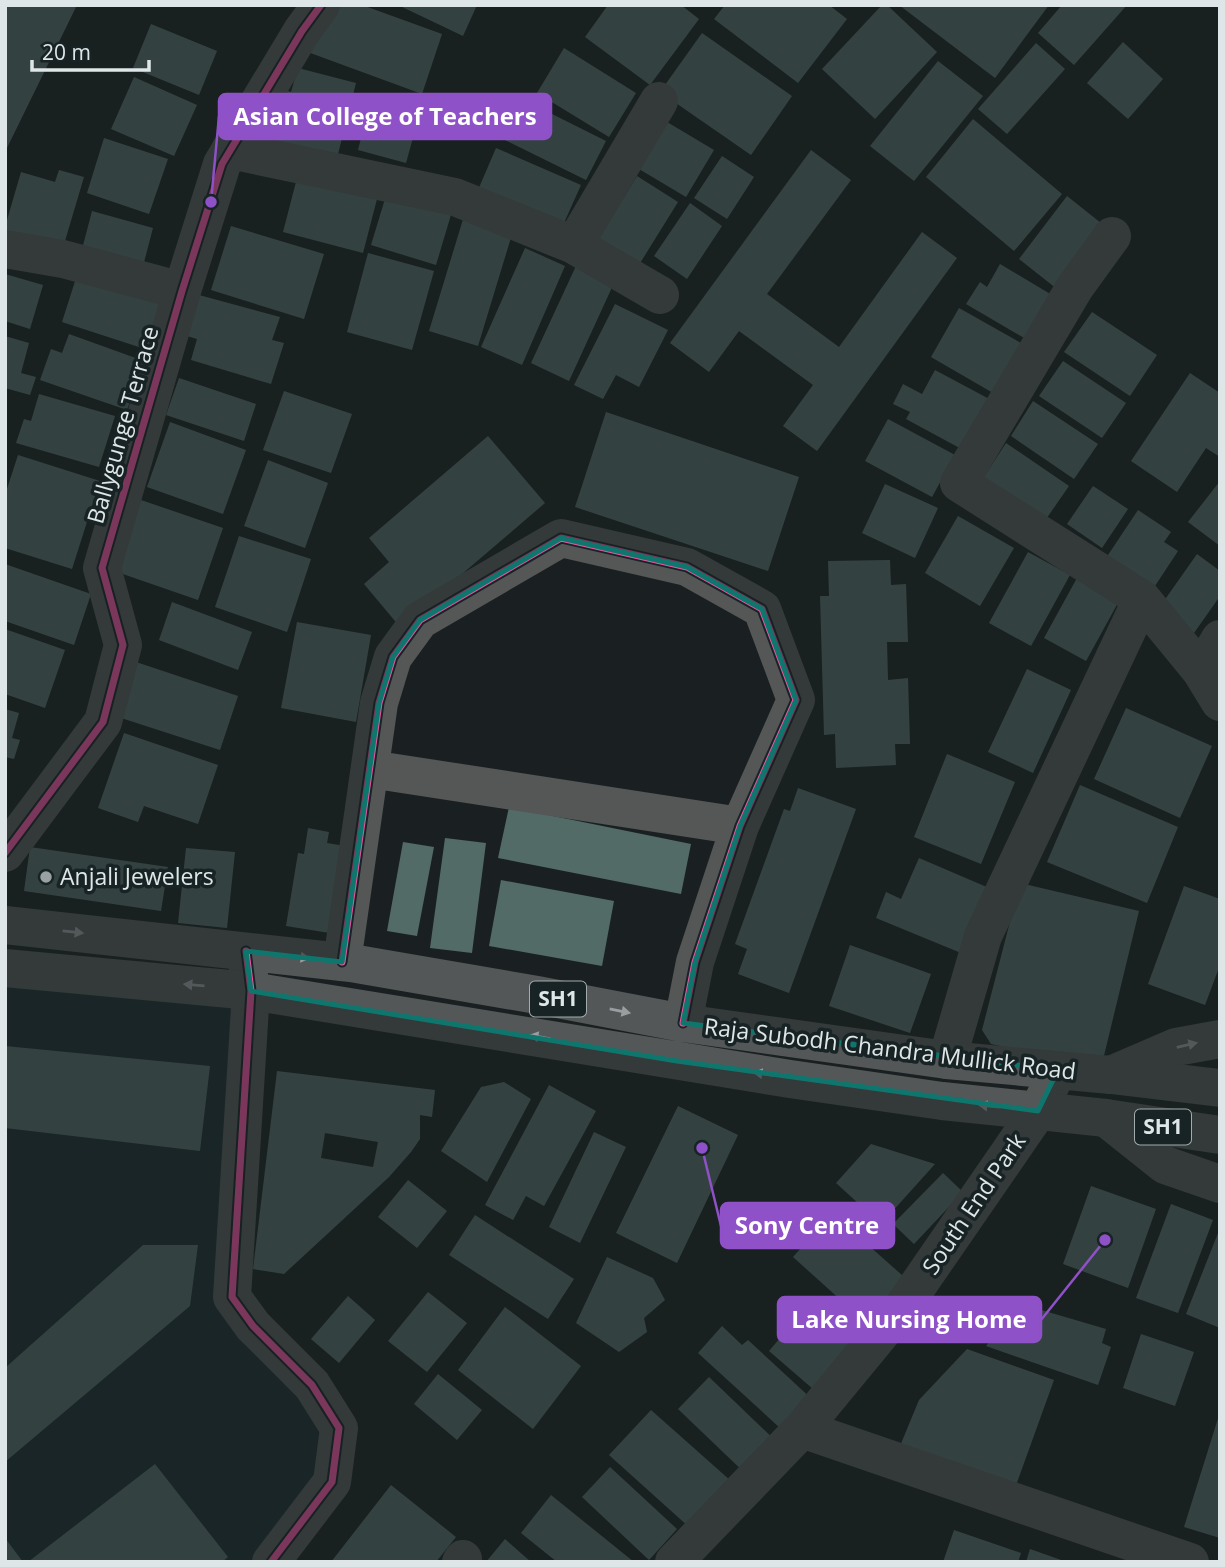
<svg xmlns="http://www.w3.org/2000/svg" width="1225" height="1567" font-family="'Open Sans',sans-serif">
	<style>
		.built { fill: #192c2d }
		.building { fill: #536b67; fill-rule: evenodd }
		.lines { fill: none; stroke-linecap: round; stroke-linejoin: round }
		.minor { stroke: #555757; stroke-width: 38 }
		.major { stroke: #545758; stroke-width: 38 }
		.cycleway-casing { stroke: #172324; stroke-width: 11 }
		.cycleway { stroke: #f153a3; stroke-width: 7 }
		.oneway { fill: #9a9ea0 }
		.oneway2 { fill: #9a9e9f }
		.marked { fill: none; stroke: #0f766e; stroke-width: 5; stroke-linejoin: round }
		.poi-dot { fill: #9aa1a2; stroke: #172324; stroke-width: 2.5 }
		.labels { text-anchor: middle; stroke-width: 7; stroke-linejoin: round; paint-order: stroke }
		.shield { fill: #172324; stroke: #a3acac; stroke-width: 2 }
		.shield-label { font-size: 21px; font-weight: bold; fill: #dfe6e7 }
		.street-label { font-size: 23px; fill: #dfe6e7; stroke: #172324 }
		.poi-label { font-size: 23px; fill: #dfe6e7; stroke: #172324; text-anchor: start }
		.leader { fill: none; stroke: #8f51c7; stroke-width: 2.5 }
		.callout-dot { fill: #8f51c7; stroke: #172324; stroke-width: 2.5 }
		.callout { fill: #8f51c7; stroke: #8f51c7; stroke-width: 2.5 }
		.callout-label { font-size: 24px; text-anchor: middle; font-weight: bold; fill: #fff }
	</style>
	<rect width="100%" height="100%" fill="#1a2021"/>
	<path class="built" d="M5 957 246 984 223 1312 329 1428 326 1479 255 1562H5Z"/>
	<path class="building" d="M5 5H77L5 152Z
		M341 5H362L442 34 422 94 305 51Z
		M398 5H477L463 36Z
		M608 5H681L699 19 650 85 585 37Z
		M725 5H829L847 19 798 83 714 19Z
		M882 5H887L937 52 875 119 822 69Z
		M899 5H1049L995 78Z
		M1062 5H1127L1074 65 1038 33Z
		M151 24 217 51 199 95 133 68Z
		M702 33 792 96 751 155 660 92Z
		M1123 42 1163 79 1128 119 1087 83Z
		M1036 43 1065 69 1007 134 978 109Z
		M564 48 636 93 609 137 537 93Z
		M938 61 983 96 914 181 870 146Z
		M298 68 356 83 337 158 264 139 277 88 291 92Z
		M134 77 197 105 174 156 111 129Z
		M518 97 606 141 586 180 499 137Z
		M370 103 419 116 406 163 358 150Z
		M973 119 1062 194 1014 251 926 177Z
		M667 122 714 150 686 197 639 169Z
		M104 138 168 159 149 214 87 193Z
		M496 148 581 185 559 234 475 197Z
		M811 150 851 180 767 294 839 347 922 232 957 258 817 451 783 426 813 385 739 331 709 372 670 343Z
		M722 156 754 177 727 219 694 198Z
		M59 170 84 177 62 251 5 235V227L21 172 55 182Z
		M637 176 678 202 637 268 596 242Z
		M297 178 377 199 363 253 283 232Z
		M388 189 453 208 436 265 371 245Z
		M1067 196 1106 227 1057 289 1019 259Z
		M690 203 722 226 687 279 654 256Z
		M92 211 153 228 142 270 81 253Z
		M464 216 513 231 478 346 429 331Z
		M231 226 324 254 304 319 211 290Z
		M525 248 565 266 522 365 481 347Z
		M368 253 434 271 412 350 347 332Z
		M1000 264 1057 298 1031 342 966 304 980 282 987 287Z
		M576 266 614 283 569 381 531 363Z
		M5 274 43 285 30 329 5 321Z
		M77 275 160 303 145 349 62 322Z
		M199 295 280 317 272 340 284 343 271 384 191 360 197 339 187 336Z
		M615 304 668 330 639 387 616 375 603 399 574 385Z
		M959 308 1028 347 1000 397 931 357Z
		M1092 312 1157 355 1130 396 1064 352Z
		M69 334 144 361 127 410 40 380 51 349 62 353Z
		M5 336 29 343 21 373 36 377 30 395 5 388Z
		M1063 361 1126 403 1102 438 1039 396Z
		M935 370 993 401 967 452 906 419 910 412 893 404 903 384 922 394Z
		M1190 373 1220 393V457L1206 448 1177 492 1131 461Z
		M179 378 256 404 244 441 166 415Z
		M284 391 352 414 331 473 263 450Z
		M39 394 115 416 99 467 16 443 24 419 31 421Z
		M1033 401 1098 444 1074 479 1011 436Z
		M606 412 799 477 768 571 575 507Z
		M888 419 955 455 932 497 865 461Z
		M170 422 246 450 223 514 147 487Z
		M488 436 545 503 400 627 364 584 389 562 369 538Z
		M1006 443 1069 486 1044 522 982 480Z
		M18 455 100 481 72 569 5 548V495Z
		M268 460 328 483 305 548 244 526Z
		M1220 481V546L1188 522Z
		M885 484 938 508 915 558 862 533Z
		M1093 486 1128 509 1102 548 1067 524Z
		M141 500 223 528 198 600 117 572Z
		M1138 510 1171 532 1164 542 1178 551 1153 589 1106 558Z
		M958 516 1014 548 980 606 925 573Z
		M239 536 311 559 287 632 215 607Z
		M1028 552 1070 575 1031 646 989 623Z
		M1197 554 1220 571V596L1194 633 1159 608Z
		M890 560 891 585 906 584 908 642H887L888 680 908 678 910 744H895L896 765 836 768 835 734 824 735 820 596H829L828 561Z
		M5 564 91 594 74 645 5 621Z
		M1077 578 1119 601 1086 661 1044 638Z
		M172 602 252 632 238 670 159 640Z
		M297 622 371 635 356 722 281 708Z
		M5 629 65 650 45 708 5 694Z
		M133 661 238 696 220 750 115 716Z
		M1027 669 1071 690 1033 773 988 752Z
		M1126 708 1212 746 1180 818 1094 779Z
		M5 709 19 713 12 738 20 740 14 759 5 757Z
		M124 733 218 765 198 824 144 806 138 822 98 808Z
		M947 754 1015 782 981 864 914 837Z
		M1080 785 1178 827 1147 903 1047 862Z
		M798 788 856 809 789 993 738 974 747 949 735 944 784 809 790 811Z
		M509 807 691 844 681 894 498 858Z
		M308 828 329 832 327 843 351 847 336 934 286 926 298 853 304 854Z
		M445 838 486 843 472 953 430 948Z
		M403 842 434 847 417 936 387 931Z
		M30 847 168 867 161 911 24 891Z
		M186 848 235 852 227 928 178 923Z
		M919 858 989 888 961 953 876 918 886 892 901 899Z
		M501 880 614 901 602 966 489 946Z
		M1020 883 1139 911 1101 1068 991 1044 982 1030Z
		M1184 886 1220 899V965L1205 1005 1148 984Z
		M850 945 931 974 910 1033 829 1006Z
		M5 1046 210 1066 200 1151 5 1128Z
		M277 1071 435 1090 432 1117 420 1115V1139L411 1152 389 1177 284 1274 253 1269ZM325 1133 378 1142 373 1167 321 1158Z
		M504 1082 531 1099 487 1182 441 1151 481 1087Z
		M549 1085 596 1111 544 1206 526 1196 513 1220 485 1205Z
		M678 1106 738 1135 677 1263 616 1233Z
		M594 1132 626 1147 580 1243 549 1227Z
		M871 1144 935 1164 881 1224 836 1183Z
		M943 1173 963 1192 914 1244 893 1224Z
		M408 1180 447 1211 417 1248 378 1217Z
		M1091 1186 1156 1209 1128 1288 1063 1264Z
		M1171 1204 1213 1220 1178 1313 1136 1298Z
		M832 1213 912 1284 873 1329 793 1257Z
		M475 1215 574 1279 548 1319 449 1255Z
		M1220 1228V1328L1186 1314Z
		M143 1245H198L190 1306 5 1462V1368Z
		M607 1257 653 1278 665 1300 644 1318 647 1332 619 1352 576 1323Z
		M428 1292 467 1323 427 1372 388 1341Z
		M348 1296 375 1320 339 1363 311 1339Z
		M815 1297 866 1341 820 1395 769 1351Z
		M1021 1304 1106 1329 1102 1343 1111 1347 1098 1385 986 1346Z
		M505 1307 581 1366 533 1429 458 1370Z
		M722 1326 742 1345 748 1340 815 1402 780 1428 698 1353Z
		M1141 1334 1194 1352 1175 1406 1123 1388Z
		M967 1349 1054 1380 1015 1488 900 1446 919 1400Z
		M438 1374 482 1410 457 1440 414 1404Z
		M709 1377 779 1444 748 1476 678 1409Z
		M651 1410 731 1481 689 1527 609 1455Z
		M1220 1412V1538L1184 1527Z
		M155 1464 228 1557 222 1562H28Z
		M610 1467 677 1529 649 1560 582 1497Z
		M391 1485 456 1537 436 1562H331Z
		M551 1495 634 1562H557L521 1533Z
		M954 1530 1021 1553 1018 1562H943Z
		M5 1538 23 1562H5Z
		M505 1539 531 1562H486Z
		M1030 1549 1064 1561V1562H1026Z"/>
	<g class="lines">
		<path class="minor" d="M230 150 455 197 574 245 660 295
			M1112 236 1075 287 959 483 1142 599 1201 671 1220 702
			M574 245 659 101
			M5 249 63 259 182 291
			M1201 671 1220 639
			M370 769 740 826
			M5 853 103 722 123 645 102 568 182 291 222 164 302 31 321 5
			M247 960 251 991 232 1297 253 1326 312 1385 339 1428 332 1482 271 1562
			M342 962 379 703 393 657 420 620 561 538 687 567 762 609 796 700 740 826 695 962 683 1023
			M947 1060 983 936 1142 599
			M1111 1075 1176 1047 1220 1039
			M1106 1118 1165 1165 1220 1184
			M802 1429 1190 1562
			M461 1562 463 1559
			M674 1562 802 1429 905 1304 1038 1111 1058 1070"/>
		<path class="major" d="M5 925 351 963 537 995 683 1023 947 1060 1111 1075 1220 1088
			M5 968 251 991 790 1079 942 1101 1106 1118 1220 1135"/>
		<defs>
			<path id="cycleway" d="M5 853 103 722 123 645 102 568 182 291 222 164 302 31 321 5
				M246 951 251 991 232 1297 253 1326 312 1385 339 1428 332 1482 271 1562
				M342 962 379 703 393 657 420 620 561 538 687 567 762 609 796 700 740 826 695 962 683 1023"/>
		</defs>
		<use href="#cycleway" class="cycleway-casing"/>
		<use href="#cycleway" class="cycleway"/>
	</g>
	<defs><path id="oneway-solid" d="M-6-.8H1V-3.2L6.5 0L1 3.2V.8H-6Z" transform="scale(1.75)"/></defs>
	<g class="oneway">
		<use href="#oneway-solid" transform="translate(73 932) rotate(6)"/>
		<use href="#oneway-solid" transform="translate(299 957) rotate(7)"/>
		<use href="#oneway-solid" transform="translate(194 985) rotate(-175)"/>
		<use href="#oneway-solid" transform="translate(620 1011) rotate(11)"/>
		<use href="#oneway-solid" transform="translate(540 1037) rotate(-170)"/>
		<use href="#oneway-solid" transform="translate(764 1074) rotate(-171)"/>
		<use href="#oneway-solid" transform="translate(989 1106) rotate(-174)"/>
	</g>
	<use class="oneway2" href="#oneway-solid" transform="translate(1187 1045) rotate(-13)"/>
	<path d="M0 0H1225V1567H0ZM561 538 687 567 762 609 796 700 740 826 695 962 683 1023 1058 1070 1038 1111 677 1061 251 991 246 951 342 962 379 703 393 657 420 620Z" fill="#1a2021" fill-opacity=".55" fill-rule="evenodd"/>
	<path class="marked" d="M561 538 687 567 762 609 796 700 740 826 695 962 683 1023 1058 1070 1038 1111 677 1061 251 991 246 951 342 962 379 703 393 657 420 620Z"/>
	<circle class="poi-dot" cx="46" cy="877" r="7"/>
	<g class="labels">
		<g class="shield">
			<rect x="530" y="981.5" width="56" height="35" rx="5"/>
			<rect x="1135" y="1109.5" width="56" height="35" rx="5"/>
		</g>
		<g class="shield-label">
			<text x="558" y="1006">SH1</text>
			<text x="1163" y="1134">SH1</text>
		</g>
		<g class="street-label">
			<text transform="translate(123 425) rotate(-74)" y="8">Ballygunge Terrace</text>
			<text transform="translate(890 1049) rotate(7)" y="8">Raja Subodh Chandra Mullick Road</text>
			<text transform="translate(974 1204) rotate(-56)" y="8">South End Park</text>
		</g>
		<g class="poi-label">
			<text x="60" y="885">Anjali Jewelers</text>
		</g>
	</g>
	<path class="leader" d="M211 202L219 116M702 1148L721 1226M1105 1240L1041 1320"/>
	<g class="callout-dot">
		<circle cx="211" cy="202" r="7"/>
		<circle cx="702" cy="1148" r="7"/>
		<circle cx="1105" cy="1240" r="7"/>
	</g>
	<g class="callout">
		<rect x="219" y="94" width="332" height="45" rx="7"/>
		<rect x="721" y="1203" width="173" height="45" rx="7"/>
		<rect x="778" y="1297" width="263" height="45" rx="7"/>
	</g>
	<g class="callout-label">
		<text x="385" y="125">Asian College of Teachers</text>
		<text x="807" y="1234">Sony Centre</text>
		<text x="909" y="1328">Lake Nursing Home</text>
	</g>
	<rect width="1225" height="1567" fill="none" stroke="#dfe6e7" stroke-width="14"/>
	<path d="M32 60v10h117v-10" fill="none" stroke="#dfe6e7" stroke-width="3.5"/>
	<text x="42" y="60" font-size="21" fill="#dfe6e7" stroke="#172324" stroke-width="5" paint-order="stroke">20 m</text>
</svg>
